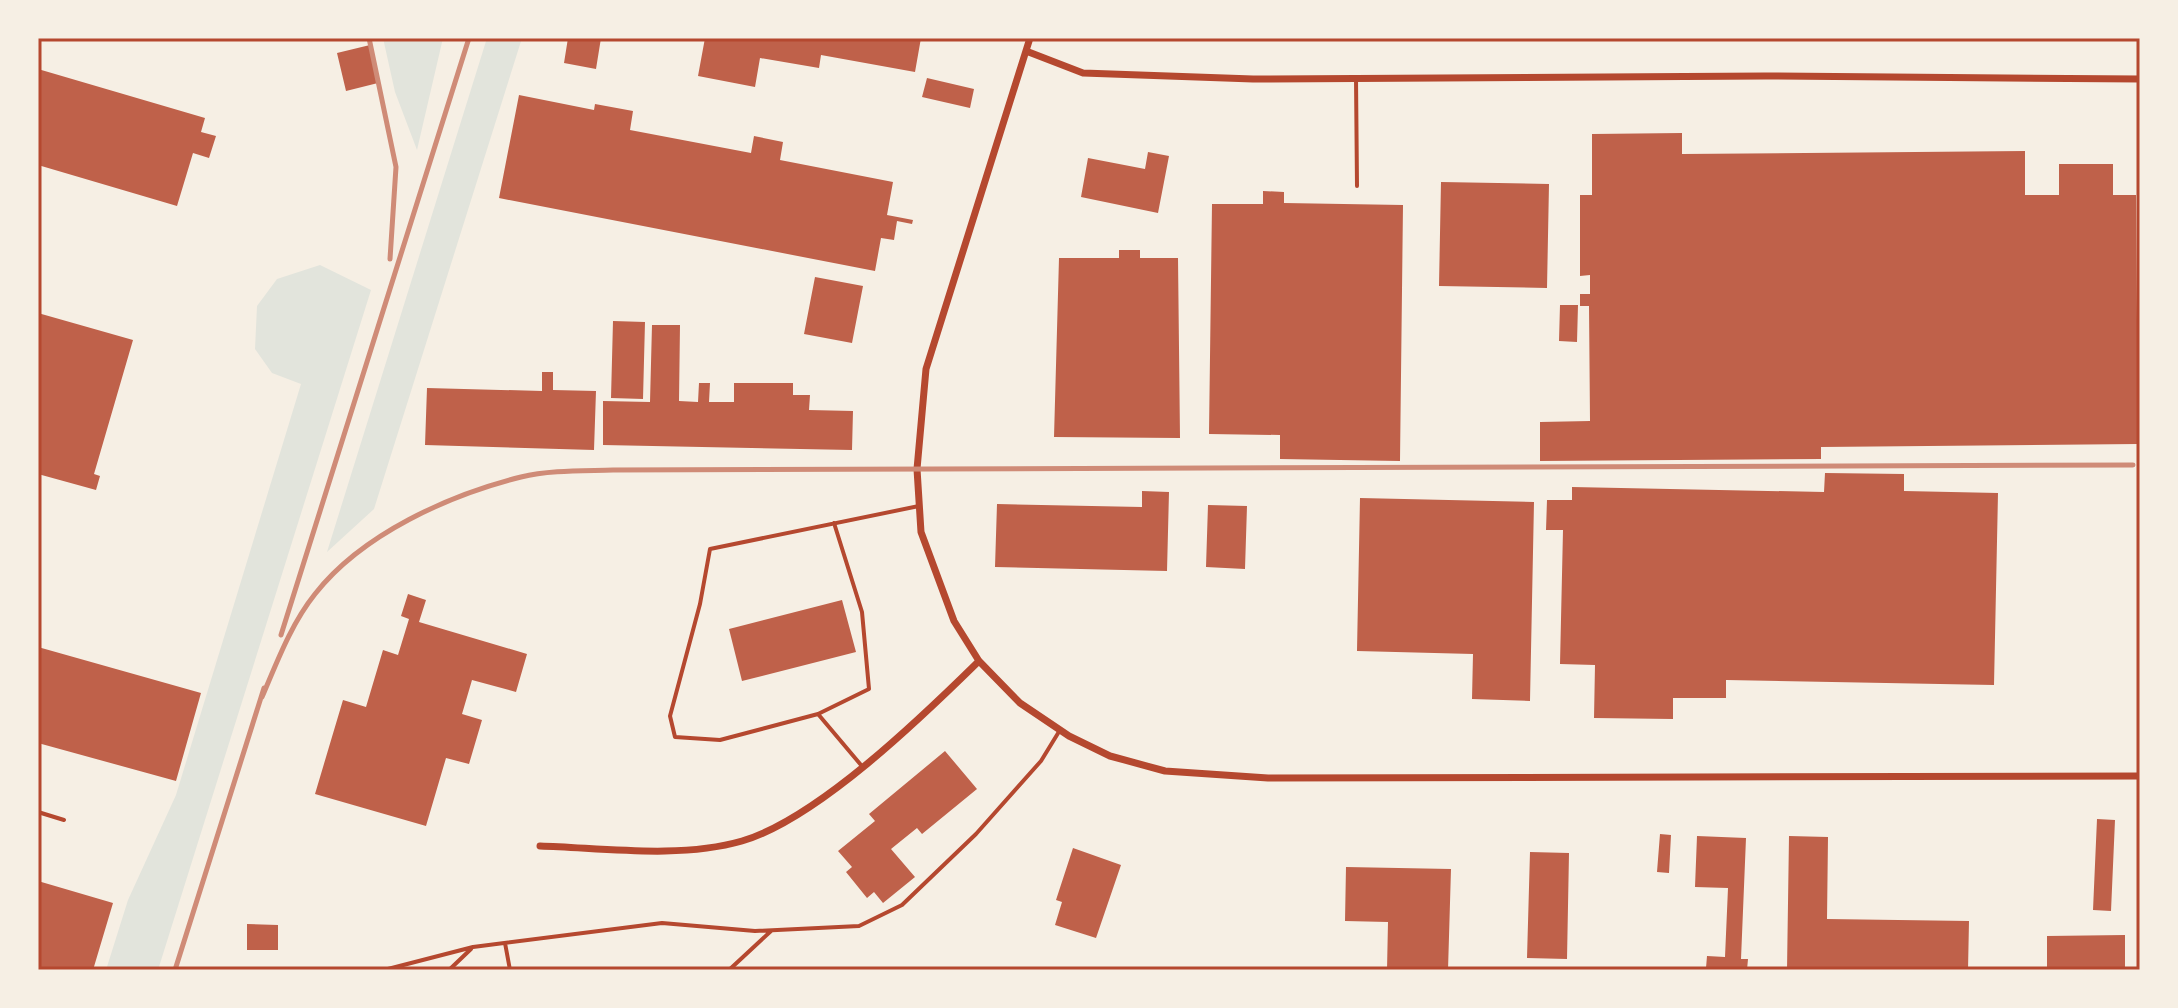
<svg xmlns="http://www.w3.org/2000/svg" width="2178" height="1008" font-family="Rubik,sans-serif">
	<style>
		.green { fill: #e2e4dc }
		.building { fill: #bf614a }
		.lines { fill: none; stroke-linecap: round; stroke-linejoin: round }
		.service { stroke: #b5482f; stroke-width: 4 }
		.minor { stroke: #b5482f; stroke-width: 7 }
		.rail { stroke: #cf8b77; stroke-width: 5 }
		.neatline { fill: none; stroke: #b5482f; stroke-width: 3 }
	</style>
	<rect width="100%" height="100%" fill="#f6efe4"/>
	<path class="green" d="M383 38H443L417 150 395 92Z
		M487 38H522L374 509 327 552Z
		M320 265 371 290 158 970H106L128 900 176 795 301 384 272 373 255 349 257 306 277 279Z"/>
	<path class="building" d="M568 38H601L596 69 564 63Z
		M705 38H921L915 72 821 55 819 68 760 58 755 87 698 76Z
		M370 45 378 83 346 91 337 53Z
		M38 69 205 118 201 132 216 136 209 158 193 153 177 206 38 165Z
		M927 78 974 89 970 108 922 97Z
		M519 95 594 110 595 104 633 111 630 130 751 153 754 136 783 142 780 160 893 182 887 215 913 220 912 224 897 221 894 240 881 238 875 271 499 198Z
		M1682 133V154L2025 151V195H2059V164H2113V195H2136L2138 444 1821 447V459L1540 461V422L1590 421 1589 306H1580V294H1590V275L1580 276V195H1592V134Z
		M1148 152 1169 156 1158 213 1081 197 1088 158 1145 169Z
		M1441 182 1549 184 1547 288 1439 286Z
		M1263 191 1284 192V203L1403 205 1400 461 1280 459V435L1209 434 1212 204H1263Z
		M1119 250H1140V258H1178L1180 438 1054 437 1059 258H1119Z
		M815 277 863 286 852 343 804 334Z
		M1560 305H1578L1577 342 1559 341Z
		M38 313 133 340 94 474 100 476 96 490 38 474Z
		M613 321 645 322 643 399 611 398Z
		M652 325H680L679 401 698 402 699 383H710L709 402H734V383H793V395H810L809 410 853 411 852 450 603 445V401L650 402Z
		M542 372H553V390L596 391 594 450 425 445 427 388 542 391Z
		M1825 473 1904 474V491L1998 493 1994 685 1726 680V698H1673V719L1594 718 1595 665 1560 664 1563 530H1546L1547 500H1572V487L1824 492Z
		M1142 491 1169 492 1167 571 995 567 997 504 1142 507Z
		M1360 498 1534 502 1530 701 1472 699 1473 654 1357 651Z
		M1208 505 1247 506 1245 569 1206 567Z
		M408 594 426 600 419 622 527 654 516 692 472 680 462 714 482 720 469 764 446 758 426 826 315 794 343 700 366 707 383 650 398 655 409 619 401 616Z
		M842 600 856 652 742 681 729 629Z
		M38 647 201 693 176 781 38 743Z
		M945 751 977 789 922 834 917 828 891 849 915 877 883 903 874 892 867 898 846 872 852 867 838 851 875 821 869 814Z
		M2097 819 2115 820 2111 911 2093 910Z
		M1660 834 1671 835 1669 873 1657 872Z
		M1697 836 1746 838 1741 959H1748L1747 970 1706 968 1707 956 1725 957 1728 888 1695 887Z
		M1789 836 1828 837 1827 919 1969 921 1968 970H1787Z
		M1073 848 1121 865 1096 938 1055 925 1062 902 1056 900Z
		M1530 852 1569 853 1567 959 1527 958Z
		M1346 867 1451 869 1448 970H1387L1388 922 1345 921Z
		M38 881 113 903 93 970H38Z
		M247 924 278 925V950H247Z
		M2125 935V970H2047V936Z"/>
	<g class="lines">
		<path class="service" d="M1356 78 1357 186
			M818 714 869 689 862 612 834 523
			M861 765 818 714 720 740 675 737 670 716 700 604 710 549 919 506
			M38 812 64 820
			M505 943 510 970
			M384 970 473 947 662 923 755 931 859 926 902 905 976 834 1041 761 1060 730
			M449 970 471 949
			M729 970 771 931"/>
		<path class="minor" d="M1030 38 926 369 917 469 921 532 954 621 979 661 1020 703 1069 736 1110 756 1165 771 1268 778 2140 776
			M1026 51 1083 73 1253 79 1765 76 2140 79
			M540 846C604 848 679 859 742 841 817 819 922 717 979 661"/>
		<path class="rail" d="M369 38 396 167 390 259
			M281 635 469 38
			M262 697C277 662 291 624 315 594 362 534 449 495 521 477 550 470 583 471 613 470L2133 465
			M175 970 264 688"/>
	</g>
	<rect width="2178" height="1008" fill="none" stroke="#f6efe4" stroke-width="80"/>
	<rect x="40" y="40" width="2098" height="928" class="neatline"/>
</svg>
